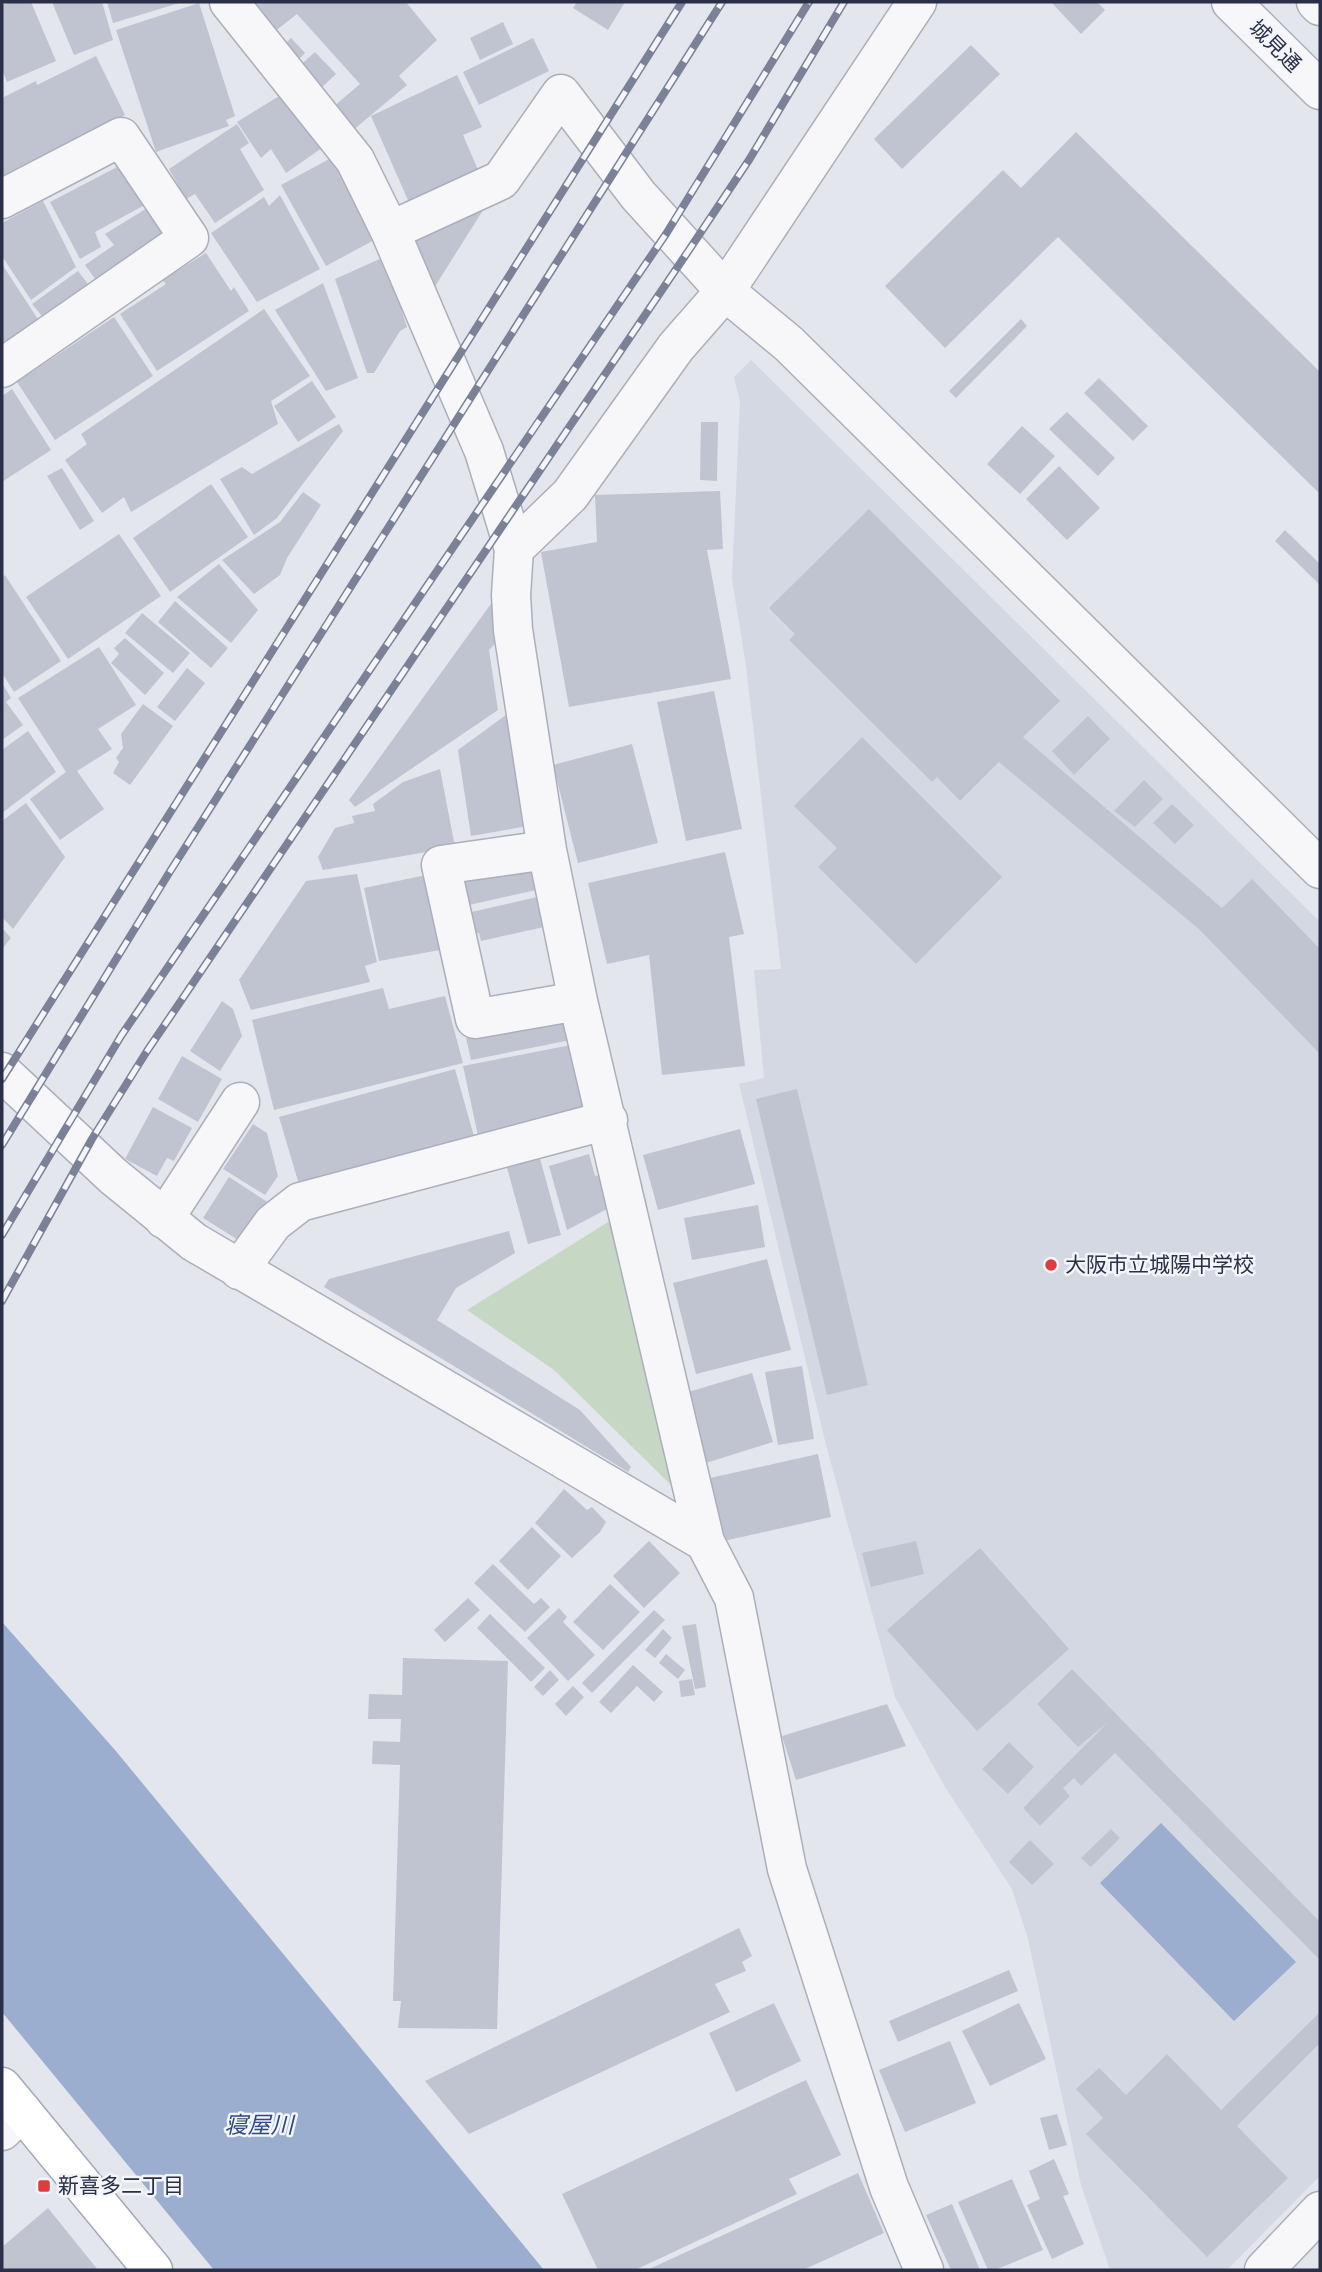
<svg xmlns="http://www.w3.org/2000/svg" width="1322" height="2272" font-family="'Golos Text','Noto Sans JP',sans-serif">
	<style>
		.built { fill: #d4d8e2 }
		.green { fill: #c6d7c3 }
		.water { fill: #9baed0 }
		.building { fill: #c0c4d0 }
		.lines { fill: none; stroke-linecap: round; stroke-linejoin: round }
		.minor-casing { stroke: #abafbb; stroke-width: 41 }
		.major-casing { stroke: #a1a8ba; stroke-width: 41 }
		.minor { stroke: #f7f7fa; stroke-width: 38 }
		.major { stroke: #fff; stroke-width: 38 }
		.rail-casing { stroke: #7b8298; stroke-width: 8 }
		.rail { stroke: #f3f5f9; stroke-width: 5; stroke-dasharray: 16; stroke-linecap: butt }
		.poi-dot { fill: #dd3c40; stroke: #f3f5f9; stroke-width: 2.5 }
		.labels { text-anchor: middle; stroke-width: 5; stroke-linejoin: round; paint-order: stroke }
		.street-label { font-size: 21px; fill: #293047; stroke: #f3f5f9 }
		.poi-label { font-size: 21px; fill: #293047; stroke: #f3f5f9; text-anchor: start }
		.water-label { font-size: 23px; font-style: italic; fill: #2e4880; stroke: #f3f5f9 }
	</style>
	<rect width="100%" height="100%" fill="#e3e6ed"/>
	<path class="built" d="M751 360 1320 922V2176L1227 2270H1110L1081 2185 1028 1939 1012 1889 945 1787 895 1697 826 1445 739 1084 764 1078 754 970 781 969 746 666 732 579 740 402 734 377Z"/>
	<path class="green" d="M621 1214 676 1479 670 1484 554 1370 467 1310Z"/>
	<path class="water" d="M2 1622 115 1750 544 2270H214L2 2012Z
		M1161 1823 1296 1962 1234 2021 1100 1883Z"/>
	<path class="building" d="M10 2H31L56 61 7 82 2 69V5Z
		M52 2H102L113 40 74 55Z
		M107 2H183L113 23Z
		M251 2H406L437 40 399 76 407 85 352 131 333 107 360 84 297 14 274 32Z
		M577 2H625L608 30 573 8Z
		M1051 2H1097L1105 10 1081 34Z
		M199 3 235 116 226 120 229 126 156 152 116 30Z
		M503 22 513 44 480 60 470 38Z
		M291 38 305 53 296 62 282 47Z
		M533 38 549 71 479 105 463 72Z
		M971 45 1000 74 902 169 874 139Z
		M315 52 336 74 319 90 297 68Z
		M96 56 125 115 2 181V98L36 81 37 85Z
		M457 75 482 127 463 135 482 179 411 207 371 116Z
		M284 93 322 148 286 173 271 149 261 158 237 122Z
		M237 124 249 143 240 149 264 190 215 223 195 194 186 199 169 169Z
		M1076 132 1320 372V494L1058 237 945 348 885 286 1003 170 1021 188Z
		M333 157 378 238 326 266 281 185Z
		M121 165 152 201 95 232 101 247 80 259 50 202Z
		M280 195 320 269 257 302 211 233 264 197 269 206Z
		M43 201 76 267 31 300 2 256V223Z
		M157 202 176 235 101 287 85 265 114 245 105 234Z
		M485 207 434 288 407 230Z
		M206 253 231 291 234 287 249 311 157 371 120 314 166 284 162 280Z
		M384 257 407 327 400 331 374 373H367L335 279Z
		M2 264 41 324 2 351Z
		M78 271 91 288 46 321 32 304Z
		M323 283 358 378 326 391 275 310Z
		M264 309 310 376 271 401 278 424 131 512 124 497 102 513 65 460 87 444 81 434Z
		M114 317 153 376 55 440 17 382Z
		M1021 319 1027 326 956 398 949 391Z
		M1099 378 1148 426 1133 441 1084 393Z
		M312 381 336 417 298 442 274 406Z
		M12 389 51 450 2 482V396Z
		M1067 412 1115 458 1098 476 1049 429Z
		M701 422H718L717 481 700 480Z
		M339 424 343 431 277 518 254 535 220 479 242 467 252 474Z
		M1022 426 1055 456 1020 494 987 464Z
		M1059 466 1100 508 1067 540 1026 499Z
		M62 468 94 521 80 530 47 476Z
		M211 484 248 537 170 592 133 538Z
		M720 491 723 549 707 550 731 679 569 707 541 552 597 542 595 495Z
		M303 492 321 505 287 558 280 575 254 594 222 560 280 522Z
		M869 509 1060 701 1023 737 1222 908 1252 879 1320 949V1054L1200 930 999 762 960 801 937 777 932 782 789 640 795 634 769 608Z
		M1285 530 1320 564V585L1275 541Z
		M119 534 161 596 68 659 26 597Z
		M219 564 258 610 231 643 177 597Z
		M5 575 61 661 14 692 2 673V578Z
		M175 601 228 648 211 668 158 622Z
		M493 601 504 634 489 650 498 710 355 807 349 800Z
		M142 613 190 653 173 673 125 633Z
		M125 638 164 673 145 695 111 663 119 654 114 648Z
		M99 647 136 705 98 729 112 749 77 771 104 809 60 840 30 799 66 772 18 698Z
		M187 668 205 683 175 721 157 707Z
		M2 683 11 698 6 702 23 725 2 740Z
		M714 691 742 829 686 841 657 702Z
		M143 704 173 726 130 785 113 773 119 762 116 758 123 748 121 734Z
		M510 712 528 826 471 836 458 750Z
		M1088 716 1110 739 1074 775 1052 751Z
		M28 731 56 772 2 813V750Z
		M862 737 1002 877 916 964 818 867 837 848 794 806Z
		M632 744 658 843 578 863 553 765Z
		M440 769 455 847 323 870 318 857 335 828 354 823 352 816 375 811 373 804 403 782Z
		M1144 780 1163 799 1135 827 1114 811Z
		M26 803 65 857 13 929 2 917V821Z
		M1172 804 1194 825 1175 844 1153 823Z
		M725 852 744 934 729 937 745 1066 662 1075 649 955 607 964 588 883Z
		M529 858 536 890 469 905 455 874Z
		M357 874 377 962 365 966 370 982 251 1010 239 980 306 881Z
		M431 874 446 949 379 961 364 888Z
		M537 897 544 927 481 941 479 933 472 935 467 913Z
		M2 928 11 938 2 949Z
		M383 988 389 1009 445 996 463 1063 274 1110 252 1020Z
		M222 1001 233 1009 242 1036 220 1071 190 1051Z
		M571 1017 576 1039 471 1060 466 1038Z
		M576 1044 592 1117 479 1140 463 1066Z
		M182 1056 222 1079 198 1122 158 1099Z
		M455 1069 475 1140 300 1188 279 1117Z
		M797 1089 868 1385 827 1395 756 1099Z
		M153 1107 192 1128 174 1161 167 1158 157 1176 125 1159Z
		M253 1124 267 1133 278 1176 265 1195 223 1169Z
		M740 1129 755 1184 658 1210 643 1155Z
		M589 1154 595 1176 603 1174 609 1208 567 1230 549 1166Z
		M539 1155 561 1235 528 1244 506 1164Z
		M229 1177 269 1203 243 1243 203 1218Z
		M758 1205 765 1247 692 1260 684 1218Z
		M509 1231 515 1253 456 1288 437 1320 580 1410 631 1467 628 1472 324 1287 329 1279Z
		M767 1259 791 1350 696 1374 673 1283Z
		M802 1366 814 1439 778 1445 765 1372Z
		M752 1373 773 1442 706 1463 685 1393Z
		M818 1454 831 1517 724 1541 710 1478Z
		M564 1489 587 1510 592 1507 606 1522 600 1532 572 1558 535 1523Z
		M532 1527 561 1556 528 1590 499 1561Z
		M649 1541 680 1573 644 1608 613 1576Z
		M916 1541 924 1574 871 1587 862 1553Z
		M980 1548 1069 1649 977 1731 887 1630Z
		M493 1564 534 1604 541 1598 550 1607 525 1632 474 1583Z
		M610 1584 640 1612 603 1650 573 1622Z
		M468 1598 480 1610 445 1642 434 1630Z
		M559 1608 567 1617 563 1622 595 1655 568 1681 527 1638Z
		M654 1610 665 1620 592 1693 582 1683Z
		M490 1614 545 1668 531 1682 477 1628Z
		M696 1624 706 1687 695 1689 682 1626Z
		M663 1629 672 1638 655 1658 645 1650Z
		M666 1654 685 1670 678 1679 659 1663Z
		M403 1658 508 1661 497 2029 398 2028 401 2001H393L400 1765 372 1764 373 1741 400 1742 401 1719H368L369 1694 402 1695Z
		M633 1665 663 1692 654 1702 637 1686 611 1713 599 1702Z
		M1072 1669 1320 1922V1960L1115 1753 1081 1786 1074 1778 1063 1788 1070 1796 1040 1826 1023 1808 1108 1722 1078 1747 1037 1704Z
		M550 1670 559 1680 543 1696 534 1687Z
		M692 1679 695 1695 681 1697 679 1681Z
		M573 1686 584 1697 566 1716 555 1704Z
		M887 1704 906 1746 796 1780 782 1736Z
		M1009 1742 1034 1767 1008 1794 982 1769Z
		M1111 1829 1120 1838 1091 1867 1081 1858Z
		M1030 1840 1054 1864 1032 1885 1009 1862Z
		M739 1928 752 1956 742 1962 746 1971 715 1984 730 2012 469 2134 425 2081Z
		M1009 1970 1018 1991 898 2042 889 2021Z
		M774 2003 801 2061 736 2092 709 2033Z
		M1019 2003 1046 2059 990 2086 962 2031Z
		M1320 2012V2043L1237 2126 1288 2178 1207 2257 1086 2134 1103 2118 1076 2089 1099 2068 1126 2095 1167 2054 1221 2110Z
		M950 2041 976 2103 905 2132 879 2070Z
		M806 2080 841 2155 789 2179 797 2194 635 2270H598L562 2194Z
		M1057 2114 1067 2145 1049 2150 1040 2118Z
		M1054 2159 1069 2194 1063 2196 1084 2244 1052 2259 1027 2205 1040 2199 1029 2171Z
		M858 2173 884 2233 803 2270H647Z
		M1012 2179 1043 2250 995 2270H988L958 2202Z
		M952 2204 980 2270H951L926 2215Z
		M48 2208 98 2270H2V2247Z"/>
	<g class="lines">
		<defs>
			<path id="minor" d="M229 2 355 160 390 231 484 451 514 549 511 595 513 630 547 850 578 1001 705 1542 734 1598 787 1869 889 2187 924 2270
				M1231 2 1320 90
				M1316 2 1320 6
				M2 199 121 137 189 238 2 368
				M390 231 501 180 561 94 638 195 725 291 789 344 1320 869
				M514 549 570 495 676 347 725 291 917 2
				M547 850 441 865 475 1019 578 1001
				M2 1072 113 1176 194 1242 705 1542
				M164 1219 240 1102
				M239 1270 273 1223 300 1202 608 1120
				M2 2131 22 2111
				M1264 2270 1320 2211"/>
			<path id="major" d="M2 2087 153 2270"/>
		</defs>
		<use href="#minor" class="minor-casing"/>
		<use href="#major" class="major-casing"/>
		<use href="#minor" class="minor"/>
		<use href="#major" class="major"/>
		<defs>
			<path id="rail" d="M2 1079 682 2
				M2 1145 169 873 722 2
				M2 1235 121 1036 666 234 809 2
				M2 1301 92 1139 147 1051 687 253 749 160 844 2"/>
		</defs>
		<use href="#rail" class="rail-casing"/>
		<use href="#rail" class="rail"/>
	</g>
	<g class="poi-dot">
		<circle cx="1051" cy="1265" r="7"/>
		<rect x="37" y="2179" width="14" height="14" rx="3.5"/>
	</g>
	<g class="labels">
		<g class="street-label">
			<text transform="translate(1275 46) rotate(45)" y="7">城見通</text>
		</g>
		<g class="poi-label">
			<text x="1065" y="1272">大阪市立城陽中学校</text>
			<text x="58" y="2193">新喜多二丁目</text>
		</g>
		<g class="water-label">
			<text x="259" y="2133">寝屋川</text>
		</g>
	</g>
	<rect width="1322" height="2272" fill="none" stroke="#293047" stroke-width="7"/>
</svg>
